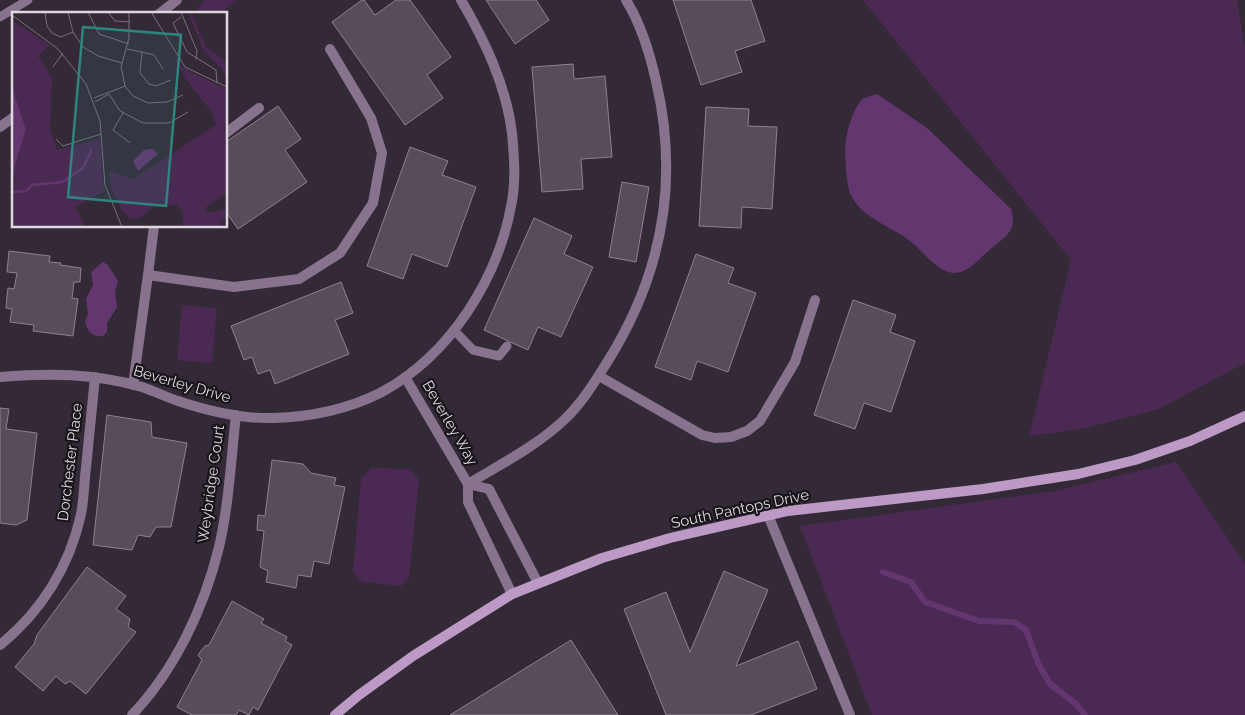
<svg xmlns="http://www.w3.org/2000/svg" width="1245" height="715" font-family="Raleway,sans-serif">
	<style>
		.green { fill: #4a2a52 }
		.water { fill: #643670 }
		.lines { fill: none; stroke-linecap: round; stroke-linejoin: round }
		.stream { stroke: #643670; stroke-width: 6 }
		.building { fill: #584c5b; stroke: #8d8090 }
		.lane { stroke: #88738e; stroke-width: 9 }
		.street { stroke: #88738e; stroke-width: 10 }
		.secondary { stroke: #bc9ac5; stroke-width: 10 }
		.labels { text-anchor: middle; stroke-width: 4.5; stroke-linejoin: round; paint-order: stroke }
		.street-label { font-size: 15px; fill: #ded8e0; stroke: #19141a }
		.inset-river { fill: none; stroke: #643670; stroke-width: 2.5 }
		.inset-road { fill: none; stroke: #78707b; stroke-width: 1 }
		.view { fill: #2e857f; fill-opacity: 0.15; stroke: #2e857f; stroke-width: 2.5 }
		.inset-edge { fill: none; stroke: #ded8e0; stroke-width: 2.5 }
	</style>
	<rect width="100%" height="100%" fill="#342a37"/>
	<path class="green" d="M204 0H237L220 13 194 14Z
		M863 0H1237L1245 48V363L1159 409 1082 429 1029 436 1071 260Z
		M182 305 217 308 212 363 177 360Z
		M1176 462 1245 564V715H872L800 526 1055 491Z
		M371 468 410 469 419 480 409 577 401 586 362 582 353 572 361 478Z"/>
	<path class="water" d="M877 94 927 128 1011 209C1017 229 1008 235 994 246 982 255 970 273 954 273 938 273 921 249 909 240 890 226 864 219 852 197 846 187 844 153 846 141 847 130 854 106 863 99 866 97 873 95 877 94Z
		M103 262 108 265 118 281 115 292 117 307 107 323V332L103 336C92 337 88 332 85 322L88 313 86 299 93 285 91 272Z"/>
	<g class="lines">
		<path class="stream" d="M883 572 911 582 925 602 979 621 1014 622 1026 630 1038 663 1050 684 1075 703 1085 715"/>
	</g>
	<path class="building" d="M362 0H364L375 15 396 0H410L451 57 427 75 443 98 405 125 332 22Z
		M486 0H536L549 20 515 44Z
		M673 0H751L765 41 735 51 742 72 701 85Z
		M573 64 574 79 605 76 612 157 581 159 583 189 542 192 532 67Z
		M278 106 301 139 285 150 307 182 238 229 226 212V142Z
		M706 107 749 109 748 126 777 127 772 209 742 207 741 228 699 226Z
		M410 147 448 161 442 175 476 187 447 267 412 254 403 279 367 266Z
		M622 182 649 187 636 262 609 257Z
		M534 218 572 236 564 254 593 267 561 337 538 327 528 350 484 330Z
		M9 251 50 256 49 262 61 263 60 265 81 268 80 282H74L72 298 78 299 73 336 33 331 34 325 10 322 12 309 6 308 7 296 8 288 14 289 17 273 7 272Z
		M696 254 734 268 728 283 756 293 728 372 697 361 691 380 655 367Z
		M341 282 353 313 335 320 349 354 275 384 270 370 258 374 252 357 244 360 231 326Z
		M853 300 896 315 890 332 915 341 891 412 864 403 855 429 814 415Z
		M0 408 9 409 6 429 37 433 27 520 16 525 0 523Z
		M107 415 151 422 152 437 187 443 171 527H156L150 537 138 535 132 550 93 545Z
		M272 460 303 464 311 473 336 478 334 485 345 487 329 564 314 561 311 577 298 575 296 588 266 582 268 571 260 567 264 531 257 530 258 515 265 516Z
		M87 567 126 596 116 609 130 619 128 627 136 632 86 694 70 681 65 684 56 676 43 691 15 667 34 644 37 635Z
		M724 571 768 590 736 666 798 641 817 689 751 715H666L624 609 666 592 690 652Z
		M232 601 264 619 261 623 287 637 285 641 292 645 258 710 253 707 249 715 239 710 236 715H192L177 707 202 660 198 655 205 646 209 645Z
		M571 640 618 715H450Z"/>
	<g class="lines">
		<path class="lane" d="M0 17 28 0
			M454 330 473 350 499 356 507 346"/>
		<path class="street" d="M159 14 177 0
			M0 127 14 117
			M226 133 259 108
			M148 275 154 226
			M599 376 702 435 715 438 731 437 747 431 760 421 795 362 815 300
			M0 377C49 373 94 373 142 387 154 391 166 397 178 401 208 411 242 419 273 418 309 417 348 409 380 393 450 356 499 278 512 201 516 179 514 155 512 133 506 85 485 41 461 0
			M405 377 468 484V502L512 594
			M133 385 148 275 234 287 299 279 340 253 373 203 382 153 371 118 330 49
			M468 484C501 464 537 446 565 419 582 403 594 383 606 364 662 276 680 183 656 81 650 54 641 24 626 0
			M468 484 489 489 538 583
			M768 515 850 715
			M0 645C41 612 70 566 81 514 84 499 84 483 86 468 89 438 92 407 95 377
			M132 715C175 670 204 608 219 547 229 504 231 459 236 415"/>
		<path class="secondary" d="M335 715 359 695 413 656 512 594 602 558 670 538 788 511 983 489 1078 474 1135 460 1190 441 1245 416"/>
	</g>
	<g class="labels">
		<g class="street-label">
			<text transform="translate(182 384) rotate(16)" y="5">Beverley Drive</text>
			<text transform="translate(450 423) rotate(60)" y="5">Beverley Way</text>
			<text transform="translate(70 462) rotate(-83)" y="5">Dorchester Place</text>
			<text transform="translate(211 484) rotate(-82)" y="5">Weybridge Court</text>
			<text transform="translate(740 509) rotate(-12)" y="5">South Pantops Drive</text>
		</g>
	</g>
	<g transform="translate(12 12)">
		<rect width="215" height="215" fill="#342a37"/>
		<path d="M179 0 194 35 215 50V68L210 57 192 39 178 6ZM0 9 38 33 26 44 40 66 38 118 45 138 88 127 92 179 63 195 73 215H0L3 153 14 118 0 75ZM164 49 176 59 215 77V181L193 196 197 201 213 197 215 206 207 210 211 215H172L170 198 165 193 143 194 126 207 118 206 111 200 99 177 97 159 121 167 204 113 200 100 173 66Z" fill="#4a2a52"/>
		<path d="M0 75 14 118 3 153 0 180ZM140 137 146 142 126 159 121 149 132 138Z" fill="#643670"/>
		<path class="inset-river" d="M0 180 14 179 20 173 50 170 71 156 80 137"/>
		<path class="inset-road" d="M33 0 35 14 40 21 49 25 61 20M56 0 61 20 71 35 86 44 110 51M76 0 87 22 117 32M96 0 103 9 118 10M117 0V26L109 55 113 74 121 84 136 91 155 90 171 83M139 0 173 55 215 75M169 0 185 39 184 47M0 3 46 37 74 72 88 109 93 173 110 215M169 5 161 11 175 40 204 58 205 71M115 37 130 40 128 61 137 72 144 74 159 68M130 40 142 43 151 57M41 55 51 41M97 82 108 99 131 111H157L176 100M82 86 113 74M83 90 97 82M111 101 101 118 118 131M44 127 51 134 89 122"/>
		<path class="view" d="M71 15 169 23 154 194 56 185Z"/>
		<rect width="215" height="215" class="inset-edge"/>
	</g>
</svg>
